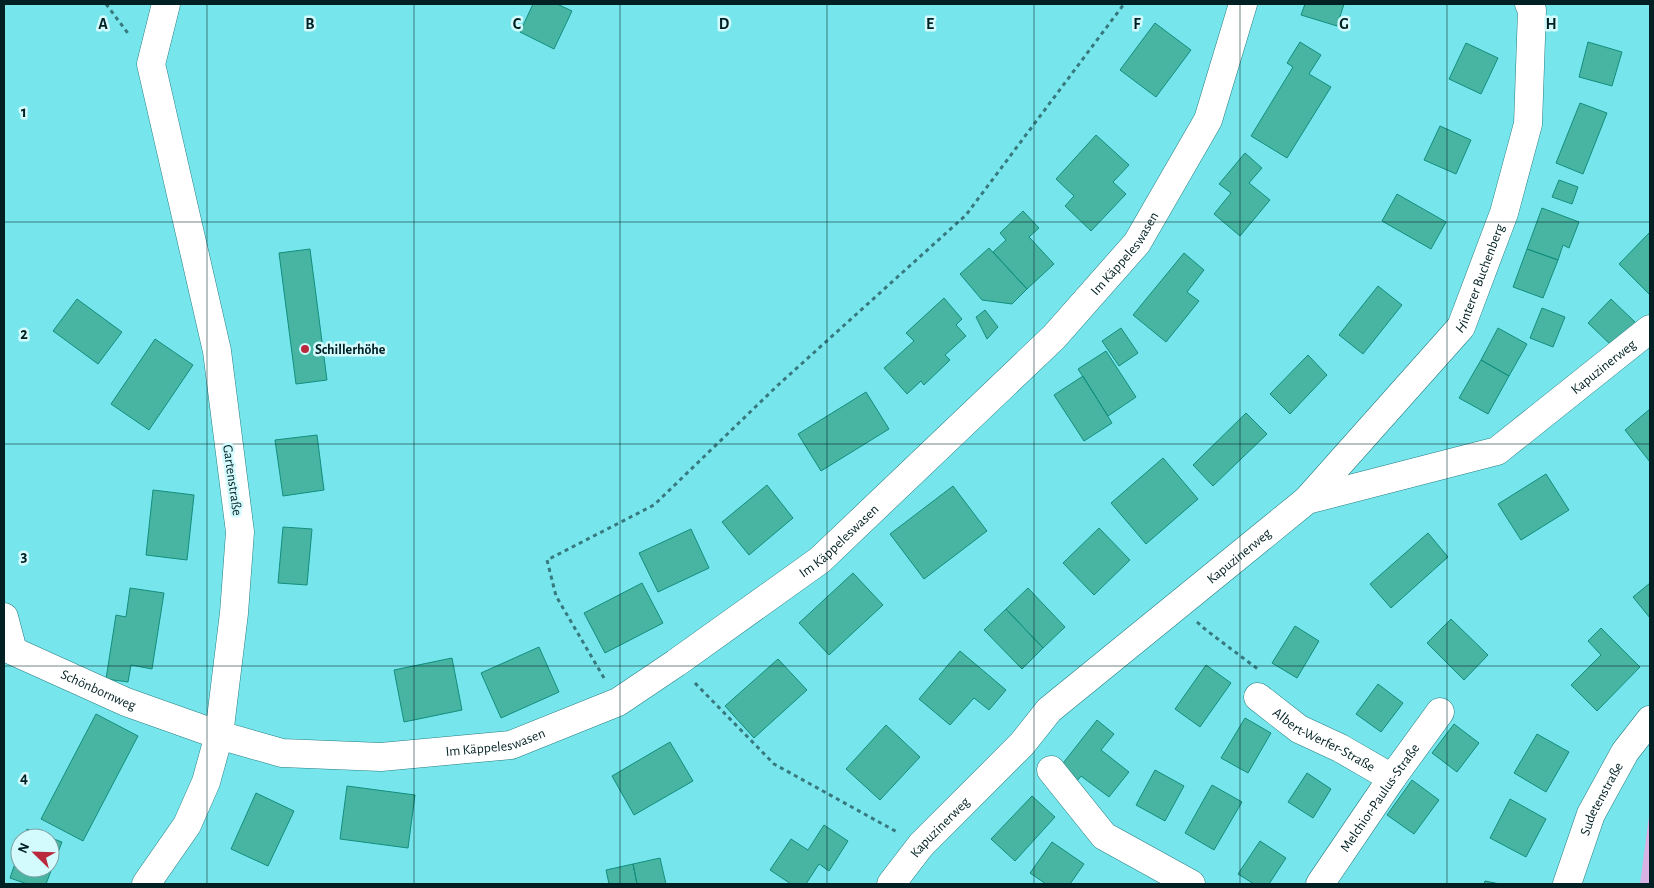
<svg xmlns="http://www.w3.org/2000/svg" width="1654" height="888" font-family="'Alegreya Sans',sans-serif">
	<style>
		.green { fill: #dab1e3 }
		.building { fill: #48b4a2; stroke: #128e7e }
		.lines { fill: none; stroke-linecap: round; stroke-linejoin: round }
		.minor-casing { stroke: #247e83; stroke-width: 29 }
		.path { stroke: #36797e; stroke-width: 3; stroke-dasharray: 4 4; stroke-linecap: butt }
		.minor { stroke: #fff; stroke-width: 28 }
		.grid { fill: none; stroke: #002023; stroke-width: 1; stroke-opacity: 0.55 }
		.poi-dot { fill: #ba293b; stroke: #d3fbfd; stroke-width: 2 }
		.labels { text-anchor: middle; stroke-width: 5; stroke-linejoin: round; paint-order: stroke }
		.street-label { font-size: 14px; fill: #002023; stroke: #d3fbfd }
		.poi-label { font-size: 14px; font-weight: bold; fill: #002023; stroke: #d3fbfd; text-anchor: start }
		.grid-label { font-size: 16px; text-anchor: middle; font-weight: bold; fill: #002023; stroke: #d3fbfd; stroke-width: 5; stroke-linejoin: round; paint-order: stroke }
	</style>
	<rect width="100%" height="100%" fill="#77e6ec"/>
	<path class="green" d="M1650 809V884H1640Z"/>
	<path class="building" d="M533 4H557L572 11 554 49 520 32Z
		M1305 4H1344L1337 26 1301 15Z
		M1155 23 1191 50 1156 97 1120 70Z
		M1300 42 1321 55 1309 74 1331 87 1287 158 1251 136 1293 67 1287 63Z
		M1588 42 1622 52 1612 86 1579 77Z
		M1466 43 1498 58 1481 94 1449 79Z
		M1580 103 1607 113 1583 174 1556 163Z
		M1440 126 1471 140 1456 174 1424 160Z
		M1096 135 1129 165 1113 182 1126 194 1091 231 1065 206 1074 196 1056 179Z
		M1245 153 1262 168 1249 183 1270 200 1240 236 1214 214 1231 193 1219 184Z
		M1559 180 1578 187 1572 204 1552 197Z
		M1397 194 1446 222 1431 249 1382 221Z
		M1542 208 1579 222 1569 248 1563 245 1558 260 1527 249Z
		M1023 211 1039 228 1029 237 1054 264 1027 289 993 252 1006 240 1000 233Z
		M1650 232V295L1619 264Z
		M989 248 1027 289 1012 304 982 300 960 274Z
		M310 249 327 380 296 384 279 253Z
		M1527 249 1558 260 1543 298 1513 287Z
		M1184 253 1204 270 1187 292 1199 301 1166 342 1133 315Z
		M1378 286 1402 305 1363 354 1339 335Z
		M944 298 962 319 956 325 966 336 945 355 950 360 924 385 921 381 907 394 884 368 914 341 906 333Z
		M77 299 122 332 98 364 53 331Z
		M1611 299 1636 323 1613 347 1588 323Z
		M1542 308 1565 317 1553 347 1530 338Z
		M985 310 998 327 987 339 976 317Z
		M1121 328 1138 353 1119 366 1102 341Z
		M1498 328 1527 344 1509 376 1481 360Z
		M155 339 193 365 149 430 111 404Z
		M1106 351 1136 397 1108 416 1078 369Z
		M1308 355 1327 375 1290 414 1270 394Z
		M1481 360 1509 376 1488 414 1459 398Z
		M1083 376 1112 423 1084 441 1054 395Z
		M866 392 889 429 821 471 798 434Z
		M1650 409V462L1625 430Z
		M1246 413 1267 434 1213 486 1193 465Z
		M317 435 324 490 283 496 275 440Z
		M1163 458 1198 499 1146 544 1111 503Z
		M1546 474 1569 510 1521 540 1498 504Z
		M767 485 793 518 749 555 722 522Z
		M953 486 987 531 924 579 890 534Z
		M153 490 194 495 187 560 146 555Z
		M283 527 312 529 307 585 278 583Z
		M1099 528 1130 560 1094 595 1063 563Z
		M691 529 709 568 658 592 639 553Z
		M1428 533 1448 557 1391 608 1370 584Z
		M853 573 883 605 829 655 799 623Z
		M642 583 663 623 605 653 584 613Z
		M1650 583V618L1633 597Z
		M130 588 164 593 152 669 131 665 128 682 106 679 116 615 126 617Z
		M1028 588 1065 627 1043 648 1006 609Z
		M1006 609 1043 648 1022 669 984 630Z
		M1451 619 1488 655 1464 680 1427 643Z
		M1295 626 1319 641 1297 678 1272 663Z
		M1601 628 1640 667 1597 711 1571 685 1601 655 1588 641Z
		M539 647 559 692 501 718 481 673Z
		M960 651 1006 690 989 710 974 698 950 725 919 699Z
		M452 658 462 710 404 722 394 670Z
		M778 659 807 690 754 738 725 706Z
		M1206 665 1231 683 1200 727 1175 709Z
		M1378 684 1403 703 1381 732 1356 714Z
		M96 714 138 736 83 841 41 819Z
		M1245 718 1271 733 1248 773 1221 758Z
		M1097 720 1114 734 1101 750 1129 772 1109 797 1081 776 1077 781 1060 767Z
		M1454 724 1479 743 1457 772 1432 753Z
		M886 725 920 757 880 800 846 769Z
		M1537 734 1569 752 1546 792 1514 773Z
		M670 742 693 781 634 815 612 776Z
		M1155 770 1184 786 1165 821 1136 805Z
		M1307 773 1331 789 1313 818 1288 802Z
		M1412 780 1439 800 1414 834 1387 815Z
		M1212 785 1242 802 1214 850 1185 833Z
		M347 786 415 795 408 848 340 839Z
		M256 793 294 811 268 866 231 849Z
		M1032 796 1055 817 1015 861 991 839Z
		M1510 799 1546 819 1526 857 1490 838Z
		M824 825 848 841 829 871 819 864 806 884H791L770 870 791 839 808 850Z
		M27 829 62 842 46 884H27L10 878 20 849V868H50V838H24Z
		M1260 841 1286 858 1269 884H1254L1238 874Z
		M1052 842 1084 864 1070 884H1046L1030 873Z
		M660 858 666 884H637L633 864Z
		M633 864 637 884H609L606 870Z
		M1485 881 1500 884H1484Z"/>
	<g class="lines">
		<defs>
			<g id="minor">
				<path id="s1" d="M1307 500 1461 327 1504 213 1528 124 1532 10 1529 4"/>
				<path id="s2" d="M4 617 13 651 126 702 219 735 282 753 381 757 511 745 618 702 676 663 820 560 1054 337 1137 243 1208 120 1243 4"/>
				<path id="s3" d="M1258 697 1299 729 1340 748 1392 778"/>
				<path d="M1051 770 1104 836 1191 884"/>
				<path d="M146 884 187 825 206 782 219 735 234 613 240 532 217 351 151 64 166 4"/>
				<path id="s4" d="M891 884 921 845 1022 744 1049 710 1307 500 1497 451 1650 329"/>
				<path id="s5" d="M1320 884 1392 778 1440 712"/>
				<path id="s6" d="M1567 884 1591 814 1625 752 1650 720"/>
			</g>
		</defs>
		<use href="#minor" class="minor-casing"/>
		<path class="path" d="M106 4 130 36
			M1197 622 1206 630 1259 670
			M604 678 556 596 547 560 654 505 777 386 966 215 1124 4
			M695 683 774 764 897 832"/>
		<use href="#minor" class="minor"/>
	</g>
	<path class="grid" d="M207 4V884M414 4V884M620 4V884M827 4V884M1034 4V884M1240 4V884M1447 4V884M4 222H1650M4 444H1650M4 666H1650"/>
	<circle class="poi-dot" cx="305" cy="349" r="5"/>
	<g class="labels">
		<g class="street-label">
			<text dy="5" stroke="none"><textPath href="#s2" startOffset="1348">Im Käppeleswasen</textPath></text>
			<text dy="5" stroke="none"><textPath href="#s1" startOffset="284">Hinterer Buchenberg</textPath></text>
			<text dy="5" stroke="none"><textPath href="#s4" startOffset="900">Kapuzinerweg</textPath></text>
			<text transform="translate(233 480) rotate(82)" y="5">Gartenstraße</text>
			<text dy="5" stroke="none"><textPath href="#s2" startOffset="942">Im Käppeleswasen</textPath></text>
			<text dy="5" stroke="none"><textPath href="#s4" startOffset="480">Kapuzinerweg</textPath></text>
			<text dy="5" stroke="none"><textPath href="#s2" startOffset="129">Schönbornweg</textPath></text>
			<text dy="5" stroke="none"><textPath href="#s3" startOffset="79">Albert-Werfer-Straße</textPath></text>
			<text dy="5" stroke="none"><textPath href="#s2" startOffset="538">Im Käppeleswasen</textPath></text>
			<text dy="5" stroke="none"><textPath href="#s5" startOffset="105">Melchior-Paulus-Straße</textPath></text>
			<text dy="5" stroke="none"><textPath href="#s6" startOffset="92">Sudetenstraße</textPath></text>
			<text dy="5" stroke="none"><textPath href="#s4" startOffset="75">Kapuzinerweg</textPath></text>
		</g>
		<g class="poi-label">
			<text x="315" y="354">Schillerhöhe</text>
		</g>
	</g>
	<g class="grid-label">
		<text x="103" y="29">A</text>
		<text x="310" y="29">B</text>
		<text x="517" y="29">C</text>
		<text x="724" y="29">D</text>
		<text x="930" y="29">E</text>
		<text x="1137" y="29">F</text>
		<text x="1344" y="29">G</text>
		<text x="1551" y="29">H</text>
		<text x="24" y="117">1</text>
		<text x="24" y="339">2</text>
		<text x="24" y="561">3</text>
		<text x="24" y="783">4</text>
	</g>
	<rect width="1654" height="888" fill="none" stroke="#002023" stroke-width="10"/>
	<g transform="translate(35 853) rotate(293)"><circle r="24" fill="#d3fbfd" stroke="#7fa3a6"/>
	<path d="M0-4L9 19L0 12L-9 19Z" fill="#ba293b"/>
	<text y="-8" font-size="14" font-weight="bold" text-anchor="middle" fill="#002023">N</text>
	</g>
</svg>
